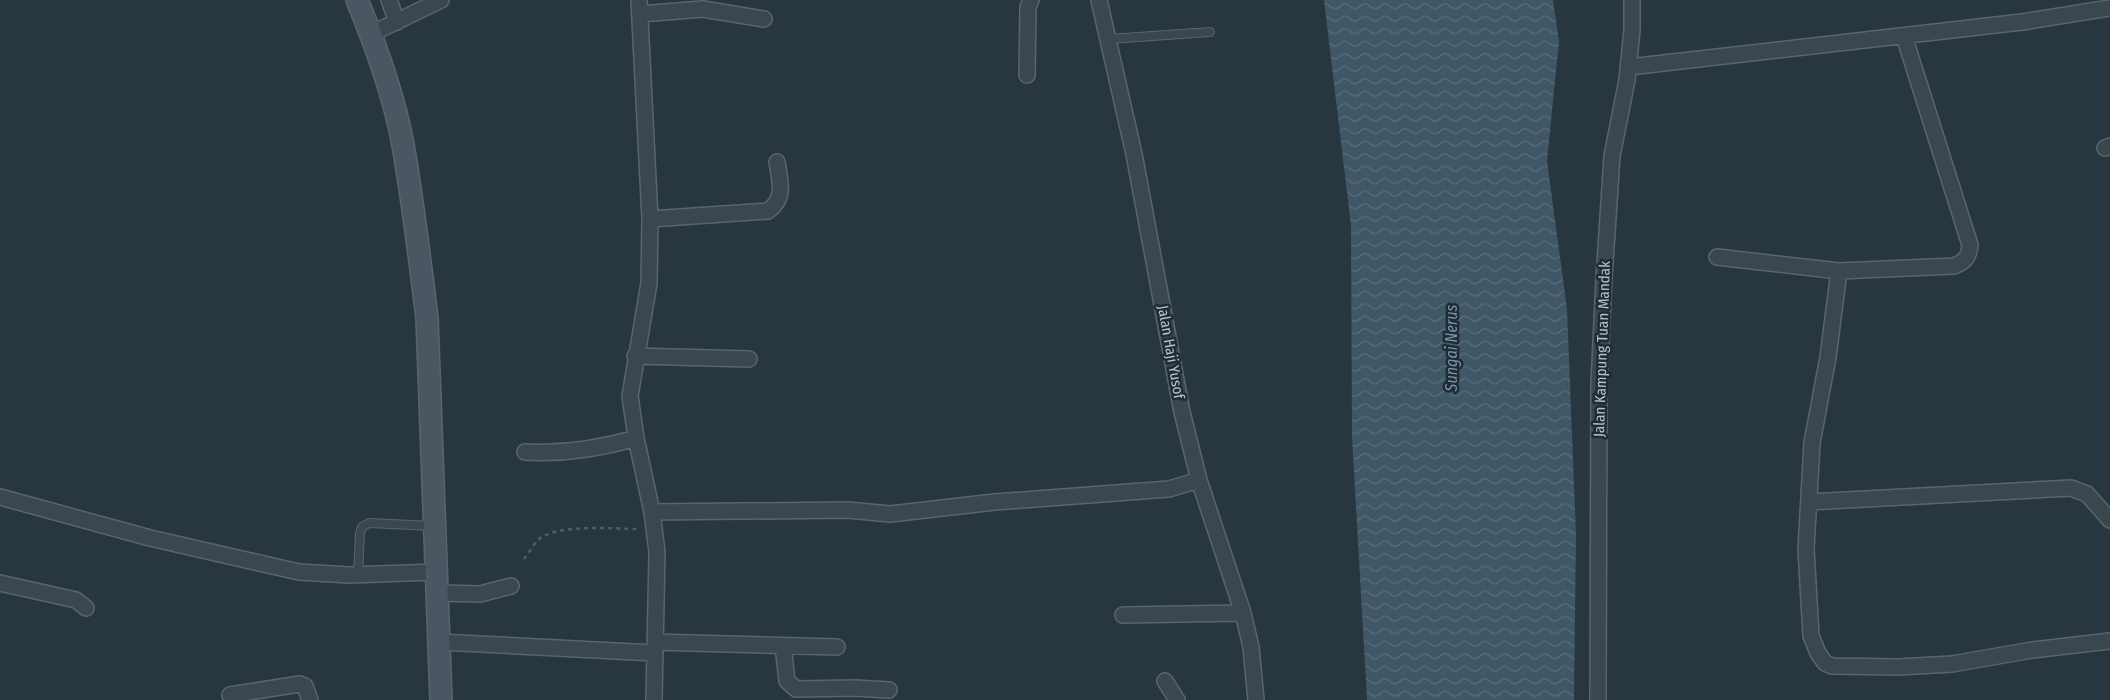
<svg xmlns="http://www.w3.org/2000/svg" width="2110" height="700" font-family="'Fira Sans Condensed',sans-serif">
	<style>
		.water { fill: url(#water-waves) }
		.lines { fill: none; stroke-linecap: round; stroke-linejoin: round }
		.service-casing { stroke: #59656d; stroke-width: 10 }
		.minor-casing { stroke: #59656d; stroke-width: 18 }
		.secondary-casing { stroke: #59656d; stroke-width: 24 }
		.path { stroke: #4c605f; stroke-width: 2.5; stroke-dasharray: 4 4; stroke-linecap: butt }
		.service { stroke: #3b474f; stroke-width: 8 }
		.minor { stroke: #3b474f; stroke-width: 15 }
		.secondary { stroke: #4a5762; stroke-width: 21 }
		.labels { text-anchor: middle; stroke-width: 5; stroke-linejoin: round; paint-order: stroke }
		.street-label { font-size: 15px; fill: #b8c2ca; stroke: #202c35 }
		.water-label { font-size: 16px; font-style: italic; fill: #7b97aa; stroke: #202c35 }
	</style>
	<defs>
		<pattern id="water-waves" width="16" height="10" patternUnits="userSpaceOnUse" patternTransform="scale(1.25)"><rect width="16" height="10" fill="#3f5767"/><path d="M0 5q4-4 8 0t8 0" fill="none" stroke="#596e7b"/></pattern>
	</defs>
	<rect width="100%" height="100%" fill="#27363f"/>
	<path class="water" d="M1324 0H1553L1559 41 1547 161 1567 309 1576 535 1574 700H1367L1352 437 1351 226Z"/>
	<g class="lines">
		<defs>
			<path id="service" d="M1109 39 1210 32
				M358 575 360 533 362 527 369 523 433 526"/>
			<path id="minor" d="M389 0 397 22
				M639 0 650 219 649 283 630 396 636 438 652 512 657 552 654 700
				M1099 0 1134 154 1182 412 1199 480 1243 613 1251 647 1256 700
				M640 14 703 9 764 19
				M371 34 441 0
				M1904 36 1970 245C1969 257 1965 262 1954 266L1839 271 1828 357 1812 443 1806 549 1811 636 1818 653 1825 663 1832 666 1898 667 1952 664 2032 650 2110 641
				M1629 67 2022 22 2110 8
				M1027 75 1028 7 1031 0
				M2105 148 2110 146
				M650 219 768 211C786 198 780 182 777 162
				M1717 257 1839 271
				M635 356 749 359
				M525 452C563 454 599 449 636 438
				M0 497 150 538 299 572 349 575 437 572
				M1809 502 2071 488 2087 494 2110 520
				M652 512 848 510 890 514 995 502 1169 489 1199 480
				M0 583 76 600 86 608
				M438 593 480 594 511 586
				M1123 615 1243 613
				M440 642 655 653
				M655 642 837 647
				M783 646 787 681 796 689 855 688 889 690
				M1165 681 1177 700
				M230 695 300 684 305 686 310 700
				M1598 700 1599 384 1604 278 1612 156 1627 80 1632 30V0"/>
			<path id="secondary" d="M357 0C376 46 394 95 403 145 413 202 420 260 427 318L441 700"/>
		</defs>
		<use href="#service" class="service-casing"/>
		<use href="#minor" class="minor-casing"/>
		<use href="#secondary" class="secondary-casing"/>
		<path class="path" d="M524 559C529 553 533 545 538 540 557 523 614 529 639 529"/>
		<use href="#service" class="service"/>
		<use href="#minor" class="minor"/>
		<use href="#secondary" class="secondary"/>
	</g>
	<g class="labels">
		<g class="street-label">
			<text transform="translate(1602 349) rotate(-88)" y="5">Jalan Kampung Tuan Mandak</text>
			<text transform="translate(1171 352) rotate(80)" y="5">Jalan Haji Yusof</text>
		</g>
		<g class="water-label">
			<text transform="translate(1451 348) rotate(-90)" y="6">Sungai Nerus</text>
		</g>
	</g>
</svg>
